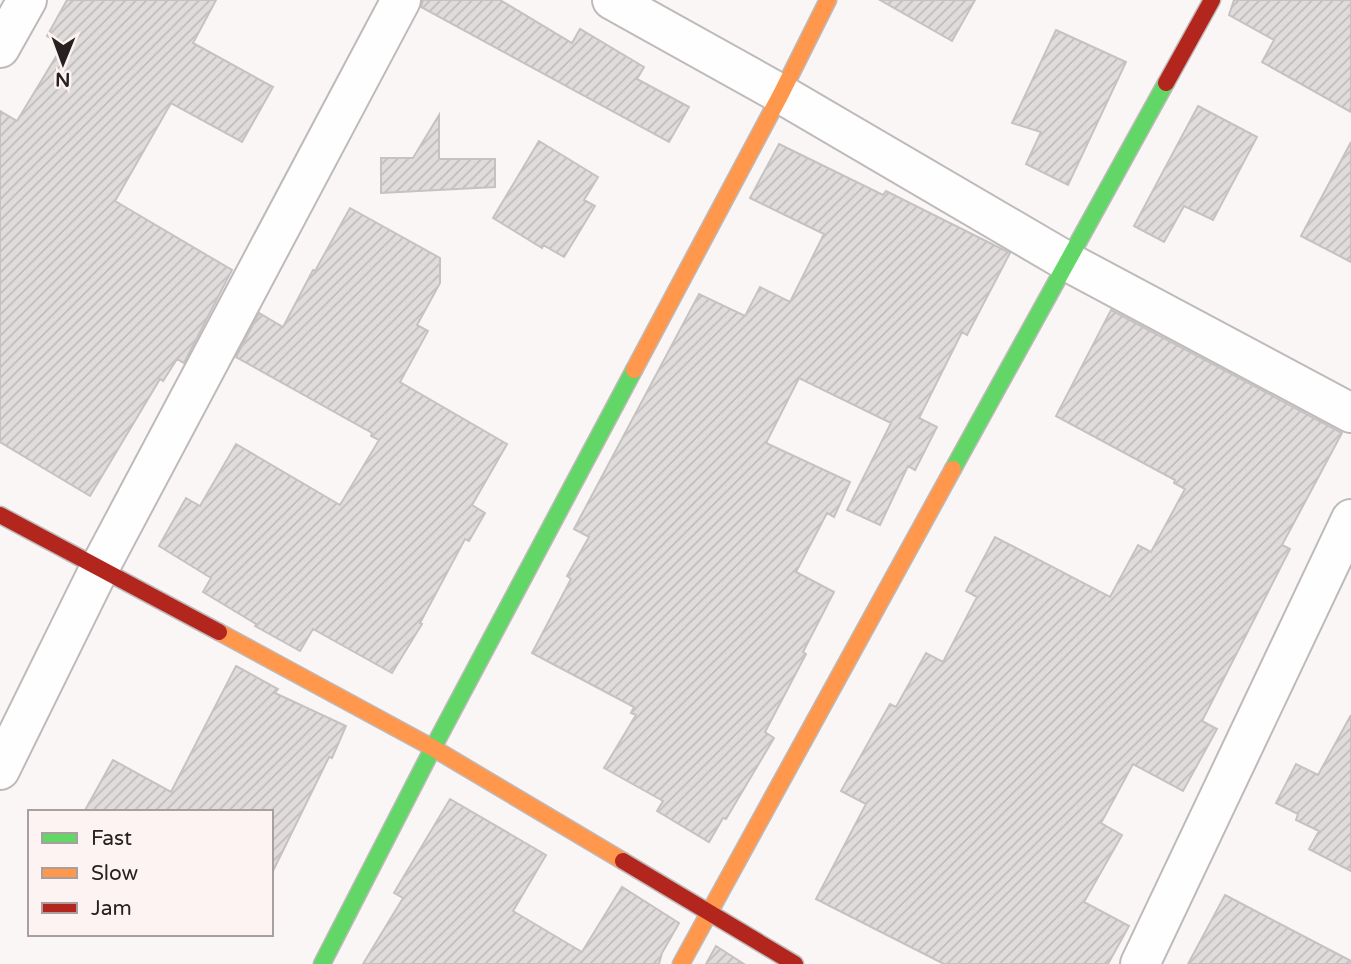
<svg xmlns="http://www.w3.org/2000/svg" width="1351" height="964" font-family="'Varela Round',sans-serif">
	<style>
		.building { fill: url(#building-hatch); stroke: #c7c2c2; stroke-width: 2 }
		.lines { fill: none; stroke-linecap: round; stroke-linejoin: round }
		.street-casing { stroke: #bfbaba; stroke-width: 42 }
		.fast-casing { stroke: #bfbaba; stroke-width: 19 }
		.slow-casing { stroke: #bfbaba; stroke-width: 19 }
		.jam-casing { stroke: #bfbaba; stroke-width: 19 }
		.street { stroke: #fefefe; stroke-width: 38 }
		.fast { stroke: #63d668; stroke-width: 16 }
		.slow { stroke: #ff974d; stroke-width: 16 }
		.jam { stroke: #b3261e; stroke-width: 16 }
	</style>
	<defs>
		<pattern id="building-hatch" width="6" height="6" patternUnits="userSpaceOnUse" patternTransform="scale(1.75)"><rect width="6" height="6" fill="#e1dcdc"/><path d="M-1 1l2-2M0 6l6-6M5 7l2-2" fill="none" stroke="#c1bcbc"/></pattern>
	</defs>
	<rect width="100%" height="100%" fill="#fbf6f6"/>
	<path class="building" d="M67 0H216L193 43 273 87 242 142 171 103 115 201 232 270 184 363 177 359 163 381 160 379 90 496 0 442V111L17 121 63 45 47 36Z
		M423 0H500L572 43 580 29 644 67 637 79 689 107 669 142 421 7Z
		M880 0H975L952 41Z
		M1234 0H1351V112L1262 62 1274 40 1229 15Z
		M1056 30 1126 62 1068 185 1026 164 1041 132 1012 123Z
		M1198 106 1257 137 1213 220 1184 206 1164 242 1134 226Z
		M439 115V159H495V187L381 193V158H413Z
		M539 141 598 177 584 200 595 206 564 257 543 245 542 248 493 218Z
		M1351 142V262L1301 236Z
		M779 144 883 195 886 191 1010 253 967 335 962 332 919 418 937 427 915 470 908 466 880 525 847 510 891 423 799 378 766 443 850 482 834 517 827 513 796 572 834 592 803 652 806 654 765 732 774 738 726 819 723 818 709 842 657 811 663 801 604 768 636 715 631 713 634 707 532 653 571 579 567 576 589 537 574 529 699 294 745 316 760 287 790 302 824 234 750 198Z
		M350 208 440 258V283L417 325 428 331 400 382 507 444 472 505 485 513 469 541 465 539 420 623 422 624 392 673 313 629 300 651 255 626 256 624 203 592 211 578 159 546 186 498 200 506 236 444 340 505 379 440 371 436 372 433 236 357 259 313 283 327 313 270 315 271Z
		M1111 310 1342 433 1282 545 1290 549 1202 721 1217 729 1183 791 1133 764 1101 823 1122 835 1084 902 1129 926 1108 964H944L816 899 866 804 841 791 890 704 896 707 926 653 943 662 977 597 966 591 995 537 1110 597 1138 545 1151 552 1185 489 1174 483 1175 480 1056 416Z
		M236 666 278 689 275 693 346 726 332 758 329 757 271 875V812H84L113 760 171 792Z
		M1351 715V871L1309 849 1319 831 1296 820 1298 814 1276 803 1296 764 1318 775Z
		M450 799 546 855 513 911 582 952 622 887 679 923 662 953 659 964H363L403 898 394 893Z
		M1225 895 1351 961V964H1188Z
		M716 946 744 964H706Z"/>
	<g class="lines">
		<defs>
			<path id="street" d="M612 0 781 94 1068 262 1351 413
				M0 48 27 0
				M0 770 100 567 401 0
				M1140 964 1351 519"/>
			<path id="fast" d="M953 469 1166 83
				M322 964 433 748 634 370"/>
			<path id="slow" d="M634 370 781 94 828 0
				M219 632 433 748 623 861
				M681 964 953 469"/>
			<path id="jam" d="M1166 83 1212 0
				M0 515 219 632
				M623 861 795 964"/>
		</defs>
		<use href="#street" class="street-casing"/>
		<use href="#fast" class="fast-casing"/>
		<use href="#slow" class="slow-casing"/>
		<use href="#jam" class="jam-casing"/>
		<use href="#street" class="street"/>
		<use href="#fast" class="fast"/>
		<use href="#slow" class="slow"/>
		<use href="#jam" class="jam"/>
	</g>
	<rect x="28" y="810" width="245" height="126" fill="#fef3f3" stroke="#a89f9f" stroke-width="2"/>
	<rect x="42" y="833" width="35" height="10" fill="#63d668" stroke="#a89f9f" stroke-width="2"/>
	<text x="91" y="845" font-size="21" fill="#282121">Fast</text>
	<rect x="42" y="868" width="35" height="10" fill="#ff974d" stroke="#a89f9f" stroke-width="2"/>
	<text x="91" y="880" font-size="21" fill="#282121">Slow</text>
	<rect x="42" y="903" width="35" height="10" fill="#b3261e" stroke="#a89f9f" stroke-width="2"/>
	<text x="91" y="915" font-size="21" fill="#282121">Jam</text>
	<g transform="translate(63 63) rotate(181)" stroke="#fef3f3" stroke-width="5" paint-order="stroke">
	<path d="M0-5L12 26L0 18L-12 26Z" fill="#282121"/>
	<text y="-10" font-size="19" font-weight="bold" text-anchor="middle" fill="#282121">N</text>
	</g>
</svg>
